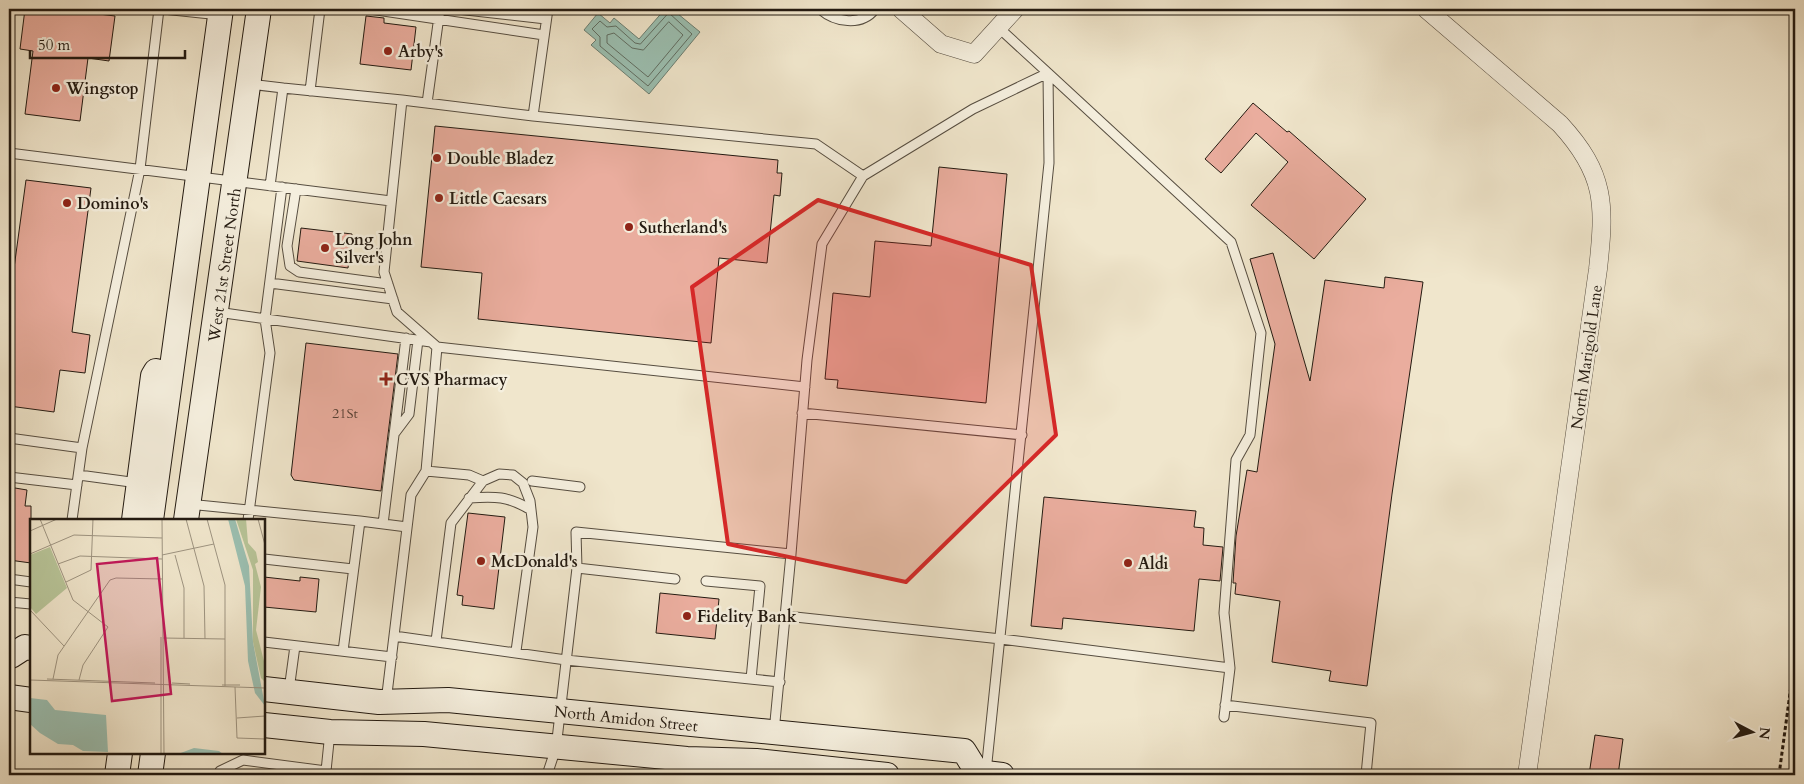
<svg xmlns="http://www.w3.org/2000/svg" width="1804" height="784" font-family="Cardo,serif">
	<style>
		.water { fill: #9bc0b2; stroke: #6b7e72 }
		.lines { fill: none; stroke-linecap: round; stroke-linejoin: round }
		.shore { stroke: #5f6d62; stroke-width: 1 }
		.building { fill: #eaad9e; stroke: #231a11 }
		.lane-casing { stroke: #564d40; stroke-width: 11 }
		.street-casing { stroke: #564d40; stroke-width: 19 }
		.secondary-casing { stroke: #231a11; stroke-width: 26 }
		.path { stroke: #231a11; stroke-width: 3; stroke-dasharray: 4 2.5; stroke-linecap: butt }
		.lane { stroke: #f5efde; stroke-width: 9 }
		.street { stroke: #f5efde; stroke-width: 18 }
		.secondary { stroke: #f5efde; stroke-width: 24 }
		.marked { fill: #d62828; fill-opacity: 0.2; stroke: #d62828; stroke-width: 4; stroke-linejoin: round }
		.poi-dot { fill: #8f2418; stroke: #f5efde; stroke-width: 2 }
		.labels { text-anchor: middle; stroke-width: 5; stroke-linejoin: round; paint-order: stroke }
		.number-label { font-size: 14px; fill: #553f34 }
		.poi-label { font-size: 16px; font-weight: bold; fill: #231a11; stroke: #f5efde; text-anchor: start }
		.street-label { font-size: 16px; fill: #231a11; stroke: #f5efde }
		.inset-road { fill: none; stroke: #9e9481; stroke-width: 1 }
		.view { fill: #c2185b; fill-opacity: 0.15; stroke: #c2185b; stroke-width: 2.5 }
		.inset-edge { fill: none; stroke: #231a11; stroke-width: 2.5 }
	</style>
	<rect width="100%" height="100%" fill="#f0e6cc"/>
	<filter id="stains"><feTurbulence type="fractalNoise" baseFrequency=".004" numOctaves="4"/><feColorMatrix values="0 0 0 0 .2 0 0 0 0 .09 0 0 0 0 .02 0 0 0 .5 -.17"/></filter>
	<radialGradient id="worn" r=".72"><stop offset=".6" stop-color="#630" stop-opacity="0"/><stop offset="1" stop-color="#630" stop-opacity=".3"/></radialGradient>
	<path class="water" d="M665 9H672L700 32 649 94 591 45 596 40 584 30 598 13 610 23 614 18 639 39Z"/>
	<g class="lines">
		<path class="shore" d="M669 13 692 34 648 86 600 46V37L592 29 600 21 607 27 616 26 635 43 640 44Z
			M669 22 683 35 648 77 607 43V35L614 33 632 48 643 50Z"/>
	</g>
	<path class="building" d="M25 9H59L115 16 109 61 88 58 80 121 25 114 33 51 20 49Z
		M366 16 384 18V23L416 27 411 70 360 64Z
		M1253 103 1287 132 1289 131 1366 199 1314 259 1251 205 1288 162 1256 133 1221 173 1205 159Z
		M435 126 778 160 777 173H782L780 196 774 195 767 263 719 258 711 343 478 319 482 273 421 267Z
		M939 167 1007 174 986 403 837 388 838 380 825 379 833 293 870 297 875 241 931 246Z
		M26 180 91 188 72 332 90 335 85 373 60 370 54 412 9 406V305Z
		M301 228 352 234 348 268 297 261Z
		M1273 253 1310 381 1325 280 1384 288 1385 277 1423 282 1392 494 1367 686 1329 681 1331 671 1272 662 1280 601 1235 594 1236 583H1233L1236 536 1247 470 1257 472 1275 344 1250 259Z
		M306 343 398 354 381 491 294 480 291 475Z
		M9 487 27 490 25 506H31V563L9 560Z
		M1044 497 1196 511 1194 527 1204 528 1203 545 1223 547 1220 581 1199 579 1194 631 1063 618 1062 629 1031 626Z
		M468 513 505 517 494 609 462 605 463 596 457 595Z
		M264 577 300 581V577L319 579 316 612 264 607Z
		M660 593 719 599 715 639 656 633Z
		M1595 735 1623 739 1618 775H1589Z"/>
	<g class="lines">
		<defs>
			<path id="lane" d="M163 9 220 15
				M370 9 544 35
				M457 9 546 19
				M820 9C835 22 861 27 875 9
				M249 84 283 88
				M310 91 320 9
				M427 103 440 9
				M533 116 816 144 863 176
				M9 153 391 201
				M270 186 283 88 402 100
				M296 189 287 246 290 266 299 272 388 284
				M270 283 393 299
				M217 312 431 342
				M437 347 805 387
				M802 413 1022 435
				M394 434 409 414 418 340
				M9 438 82 448 140 169 159 9
				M426 471 469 475 483 481
				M79 475 138 483
				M9 477 77 485
				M532 481 580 487
				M469 498C495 496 508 496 531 510
				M188 504 360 521
				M72 520 82 448
				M248 520 270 353 265 319 282 187
				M383 524 406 338
				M791 554 807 360 822 244 863 176 973 109 1048 73 1231 242 1261 333 1250 435 1236 460 1224 613 1230 668
				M264 559 353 569
				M577 568 675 579
				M9 579 31 582
				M706 581 760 586 751 679
				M9 602 31 604
				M786 616 1001 639 1230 668 1224 717
				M394 636 566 660 780 682
				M436 641 451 523 483 481 499 474 513 475 523 483 530 501 533 527 516 651
				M264 642 392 657
				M343 651 360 521 407 527
				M289 690 295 646
				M386 702 411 495 426 471 437 347 397 312 384 272 402 100 533 116 548 9
				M1225 705 1371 723 1366 775
				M986 772 1049 163 1048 73 999 28
				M218 775 220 771 243 760 326 771 330 732
				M547 775 556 748 577 568 576 532 791 554 774 732"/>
			<path id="street" d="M901 9 941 44 974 54 1015 9
				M1426 9 1560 124C1606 174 1605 205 1598 269L1527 775"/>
			<path id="secondary" d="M134 520 153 376 156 371
				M151 520 221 9
				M186 520 259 9
				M11 656 25 647 31 648
				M264 689 379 702 448 700 964 751 977 772
				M9 697 31 700
				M264 725 330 732 424 734 687 759 756 761 887 775
				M117 775 120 753
				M150 775 153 753
				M972 775 977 772 1002 775"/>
		</defs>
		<use href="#lane" class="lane-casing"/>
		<use href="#street" class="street-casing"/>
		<use href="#secondary" class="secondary-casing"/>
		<path class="path" d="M1779 775 1795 656"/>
		<use href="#lane" class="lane"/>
		<use href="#street" class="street"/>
		<use href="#secondary" class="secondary"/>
	</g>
	<path class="marked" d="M818 200 1031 265 1056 435 906 582 728 544 692 287Z"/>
	<g class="poi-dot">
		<circle cx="388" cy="51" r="5"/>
		<circle cx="56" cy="88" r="5"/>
		<circle cx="437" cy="158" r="5"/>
		<circle cx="439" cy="198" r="5"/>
		<circle cx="67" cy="203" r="5"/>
		<circle cx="629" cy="227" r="5"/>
		<circle cx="325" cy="248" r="5"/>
		<path d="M383.5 371.5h5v5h5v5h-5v5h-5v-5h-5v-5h5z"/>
		<circle cx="481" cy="561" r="5"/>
		<circle cx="1128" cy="563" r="5"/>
		<circle cx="687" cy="616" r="5"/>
	</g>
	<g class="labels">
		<g class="number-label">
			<text x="345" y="418">21St</text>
		</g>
		<g class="poi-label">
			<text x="398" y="57">Arby's</text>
			<text x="66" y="94">Wingstop</text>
			<text x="447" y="164">Double Bladez</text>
			<text x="449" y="204">Little Caesars</text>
			<text x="77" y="209">Domino's</text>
			<text x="639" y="233">Sutherland's</text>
			<text x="335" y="245">Long John<tspan x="335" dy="18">Silver's</tspan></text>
			<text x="396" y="385">CVS Pharmacy</text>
			<text x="491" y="567">McDonald's</text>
			<text x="1138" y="569">Aldi</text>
			<text x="697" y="622">Fidelity Bank</text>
		</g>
		<g class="street-label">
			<text transform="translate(224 265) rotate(-82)" y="6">West 21st Street North</text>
			<text transform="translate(1586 357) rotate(-82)" y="6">North Marigold Lane</text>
			<text transform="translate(626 718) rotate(6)" y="6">North Amidon Street</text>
		</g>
	</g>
	<g transform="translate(30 519)">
		<rect width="235" height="235" fill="#f0e6cc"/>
		<path d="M206 0H216L218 24 226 33 228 43 225 45 231 68 226 111 235 146V163L231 159 223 123V51ZM20 28 37 69 6 95 0 88V36Z" fill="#b8c599"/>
		<path d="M198 0H205L219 47 223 123 235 187 225 174 218 142 215 67ZM0 179 17 181 25 191 76 196 78 233 53 232 43 226 28 225 10 214 0 205ZM164 229 189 232 193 235H148Z" fill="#9bc0b2"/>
		<path class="inset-road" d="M10 0 43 81 78 108 53 146 49 161M132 0 134 235M156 0 174 67 175 120M177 0 195 66V167M228 0 235 26M0 12 27 0M0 35 44 16 132 19M132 36 184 25M145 36 154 69V119M28 45 50 37 132 40M36 63 61 51 63 0M0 91 34 127M131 118V235M133 119 195 120M17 160 125 164M23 160 28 136 80 61 86 59 133 60M0 161 235 169M142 164 160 165M192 166H210M205 168 207 219 235 220M207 199 235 197"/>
		<path class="view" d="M127 39 141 175 82 182 67 45Z"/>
		<rect width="235" height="235" class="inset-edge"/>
	</g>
	<rect width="1804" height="784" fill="none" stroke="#f0e6cc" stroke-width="30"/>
	<rect x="10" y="10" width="1784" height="764" fill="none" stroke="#231a11" stroke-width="2.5"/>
	<rect x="15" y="15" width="1774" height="754" fill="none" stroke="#231a11"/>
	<g transform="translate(1752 732) rotate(96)" stroke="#f5efde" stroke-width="4" paint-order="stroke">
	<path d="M0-4L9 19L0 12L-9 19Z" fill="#231a11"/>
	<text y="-8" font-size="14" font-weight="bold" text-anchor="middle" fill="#231a11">N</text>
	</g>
	<path d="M30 50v8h155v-8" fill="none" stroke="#231a11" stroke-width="2.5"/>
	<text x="38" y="50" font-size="15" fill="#231a11" stroke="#f5efde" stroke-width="4" paint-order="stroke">50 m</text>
	<rect width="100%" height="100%" filter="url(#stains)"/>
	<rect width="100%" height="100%" fill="url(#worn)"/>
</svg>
